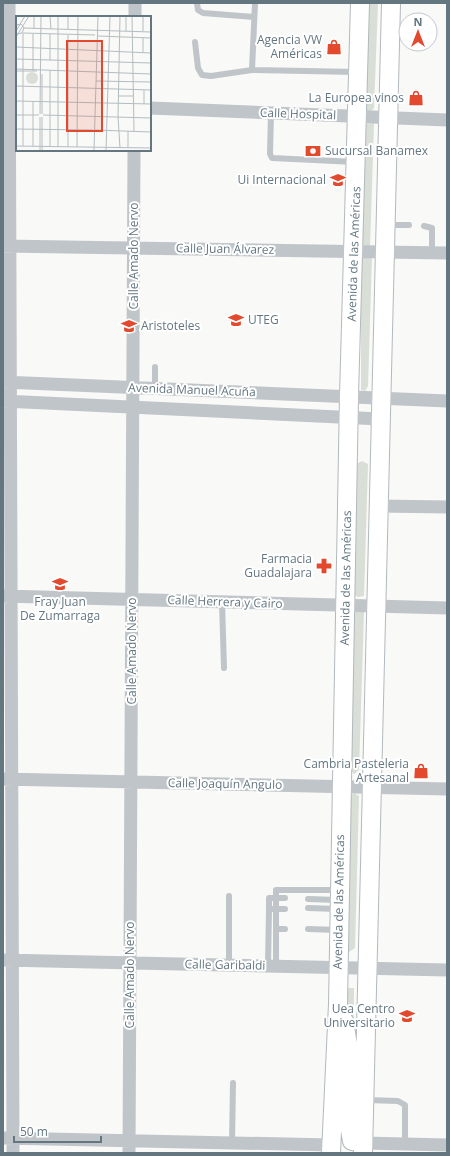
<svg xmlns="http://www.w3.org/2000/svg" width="450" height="1156" font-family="'Open Sans',sans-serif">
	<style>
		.green { fill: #d9ded6 }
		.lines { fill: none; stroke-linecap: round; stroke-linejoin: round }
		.secondary-casing { stroke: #b2b9bd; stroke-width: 20 }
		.lane { stroke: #c0c5c9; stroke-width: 6 }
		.street { stroke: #c0c5c9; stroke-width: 13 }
		.secondary { stroke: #fff; stroke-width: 18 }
		.labels { text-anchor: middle; stroke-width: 4; stroke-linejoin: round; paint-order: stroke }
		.poi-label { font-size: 12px; fill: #647781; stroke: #fff; text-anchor: end }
		.street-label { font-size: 12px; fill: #647781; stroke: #fff }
		.inset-road { fill: none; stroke: #b4bdc1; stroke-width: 1 }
		.view { fill: #e2492d; fill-opacity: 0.15; stroke: #e2492d; stroke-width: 2 }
		.inset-edge { fill: none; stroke: #647781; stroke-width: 2 }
	</style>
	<rect width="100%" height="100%" fill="#f9f9f7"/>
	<path class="green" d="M367 3H378L374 108 369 113 364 108Z
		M374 123 370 248 359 247 364 124Z
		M372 255 368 386 365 391 361 390V256Z
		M362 461 368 464 364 596 358 597 353 595 356 464Z
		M359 609 364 612 359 770 354 774 349 768 353 613Z
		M354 793 359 796 355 948 349 952 344 948 349 797Z
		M344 988H354L353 1098 345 1017Z"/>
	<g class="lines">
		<defs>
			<path id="secondary" d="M344 1021 349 1051 350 1130 352 1141 363 1143
				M331 1153 338 1004 349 396 360 3
				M363 1153 391 3"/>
		</defs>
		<use href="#secondary" class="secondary-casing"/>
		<path class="lane" d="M197 3 198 10 203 13 254 17
			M255 3 252 70 357 72
			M195 42 198 68 202 75 211 76 252 70
			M271 113 270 154 272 158 355 162
			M386 225H409
			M424 226 432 228V253
			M155 389V367
			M222 602 224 668
			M229 896V965
			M308 899 337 900
			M308 908 337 909
			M269 909V898H285
			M276 929H285
			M308 929 338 930
			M268 966 269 909H285
			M276 966V890H339
			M366 1100 398 1101 405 1105V1144
			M232 1143 233 1083"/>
		<path class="street" d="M9 3 13 1153
			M135 17V3
			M150 108 447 120
			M3 246 447 253
			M3 382 447 401
			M3 401 380 419
			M379 506 447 507
			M3 596 447 608
			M3 779 447 789
			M3 960 447 970
			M3 1138 331 1145
			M363 1143 447 1145
			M129 1153 134 150"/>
		<use href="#secondary" class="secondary"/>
	</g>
	<defs>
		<symbol id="shop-bare" viewBox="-9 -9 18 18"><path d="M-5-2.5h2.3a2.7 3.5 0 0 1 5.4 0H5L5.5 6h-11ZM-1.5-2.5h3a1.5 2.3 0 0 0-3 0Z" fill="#e2492d" stroke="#fff" stroke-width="2.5" paint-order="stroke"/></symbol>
		<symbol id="bank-bare" viewBox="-9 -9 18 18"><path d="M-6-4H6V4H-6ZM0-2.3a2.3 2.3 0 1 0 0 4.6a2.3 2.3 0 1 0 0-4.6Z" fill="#e2492d" stroke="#fff" stroke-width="2.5" paint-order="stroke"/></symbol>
		<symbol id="university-bare" viewBox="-9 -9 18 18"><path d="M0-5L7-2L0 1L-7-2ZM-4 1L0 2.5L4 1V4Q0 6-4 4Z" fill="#e2492d" stroke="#fff" stroke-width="2.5" paint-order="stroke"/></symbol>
		<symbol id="pharmacy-bare" viewBox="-9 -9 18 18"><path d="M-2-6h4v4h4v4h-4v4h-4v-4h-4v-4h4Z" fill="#e2492d" stroke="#fff" stroke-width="2.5" paint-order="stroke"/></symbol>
		<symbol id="school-bare" viewBox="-9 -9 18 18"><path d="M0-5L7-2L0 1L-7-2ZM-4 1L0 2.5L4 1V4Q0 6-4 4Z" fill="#e2492d" stroke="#fff" stroke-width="2.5" paint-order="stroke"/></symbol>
	</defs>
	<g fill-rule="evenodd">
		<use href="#shop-bare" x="323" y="36" width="22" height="22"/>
		<use href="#shop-bare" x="405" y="87" width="22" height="22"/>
		<use href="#bank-bare" x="302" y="140" width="22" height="22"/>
		<use href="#university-bare" x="327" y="169" width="22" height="22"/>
		<use href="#university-bare" x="225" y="309" width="22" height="22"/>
		<use href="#university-bare" x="118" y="315" width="22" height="22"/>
		<use href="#pharmacy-bare" x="313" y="555" width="22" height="22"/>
		<use href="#school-bare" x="49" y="573" width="22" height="22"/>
		<use href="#shop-bare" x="410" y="760" width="22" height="22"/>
		<use href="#university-bare" x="396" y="1005" width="22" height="22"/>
	</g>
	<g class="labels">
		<g class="poi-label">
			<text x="322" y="44">Agencia VW<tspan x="322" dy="14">Américas</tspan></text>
			<text x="404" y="102">La Europea vinos</text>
			<text x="325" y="155" text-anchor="start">Sucursal Banamex</text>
			<text x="326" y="184">Ui Internacional</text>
			<text x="248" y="324" text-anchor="start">UTEG</text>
			<text x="141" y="330" text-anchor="start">Aristoteles</text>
			<text x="312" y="563">Farmacia<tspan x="312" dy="14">Guadalajara</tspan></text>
			<text x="60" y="606" text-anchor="middle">Fray Juan<tspan x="60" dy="14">De Zumarraga</tspan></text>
			<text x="409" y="768">Cambria Pasteleria<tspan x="409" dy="14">Artesanal</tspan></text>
			<text x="395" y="1013">Uea Centro<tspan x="395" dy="14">Universitario</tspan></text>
		</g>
		<g class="street-label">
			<text transform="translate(298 114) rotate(2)" y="4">Calle Hospital</text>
			<text transform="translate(225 249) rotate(1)" y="4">Calle Juan Álvarez</text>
			<text transform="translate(354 254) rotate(-88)" y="4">Avenida de las Américas</text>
			<text transform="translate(134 256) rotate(-90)" y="4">Calle Amado Nervo</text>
			<text transform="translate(192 390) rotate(2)" y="4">Avenida Manuel Acuña</text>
			<text transform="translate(346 578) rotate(-89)" y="4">Avenida de las Américas</text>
			<text transform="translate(225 602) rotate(2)" y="4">Calle Herrera y Cairo</text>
			<text transform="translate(132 651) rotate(-90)" y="4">Calle Amado Nervo</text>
			<text transform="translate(225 784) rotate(1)" y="4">Calle Joaquín Angulo</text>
			<text transform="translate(339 902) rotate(-89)" y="4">Avenida de las Américas</text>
			<text transform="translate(225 965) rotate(1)" y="4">Calle Garibaldi</text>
			<text transform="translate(130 975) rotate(-90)" y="4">Calle Amado Nervo</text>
		</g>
	</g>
	<g transform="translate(16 16)">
		<rect width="135" height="135" fill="#f9f9f7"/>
		<path d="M10 62a6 6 0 1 1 12 0a6 6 0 1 1-12 0Z" fill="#d9ded6"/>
		<path class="inset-road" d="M18 0V13M34 0 35 13M52 0V13M104 0 102 101 104 132M116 0 118 115M0 9 5 8 8 12 6 17 1 18M8 12 135 16M0 15 9 0M110 15V0M127 15V0M7 17 79 19M52 19V131M82 20 135 22M0 21 13 0M0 31 135 37M127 36V21M0 43 135 47M34 44V18M0 53 135 58M0 55H21M17 55V18M80 65 135 66M0 70 135 74M102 80H118M0 85 135 88M17 85V130M128 88V74M24 98 25 0M26 98V58M0 99H23M27 99 135 102M0 113 77 114M79 114 135 116M112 115V132M0 130 135 132M7 130V17M34 131V54M42 131V0M61 131 62 0M78 134 82 0M24 135V101M26 135V101M90 135 94 0"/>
		<path class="view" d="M51 25H86V115H51Z"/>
		<rect width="135" height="135" class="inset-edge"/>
	</g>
	<rect width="450" height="1156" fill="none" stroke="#647781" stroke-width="8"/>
	<g transform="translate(418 32)"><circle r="19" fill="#ffffff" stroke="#c1c9cd"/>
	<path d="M0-3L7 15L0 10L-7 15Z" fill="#e2492d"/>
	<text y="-6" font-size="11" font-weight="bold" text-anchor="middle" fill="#647781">N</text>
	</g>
	<path d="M14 1136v6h87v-6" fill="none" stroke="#647781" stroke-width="2"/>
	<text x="20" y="1136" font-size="12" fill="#647781" stroke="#ffffff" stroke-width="3" paint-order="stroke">50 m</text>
</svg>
